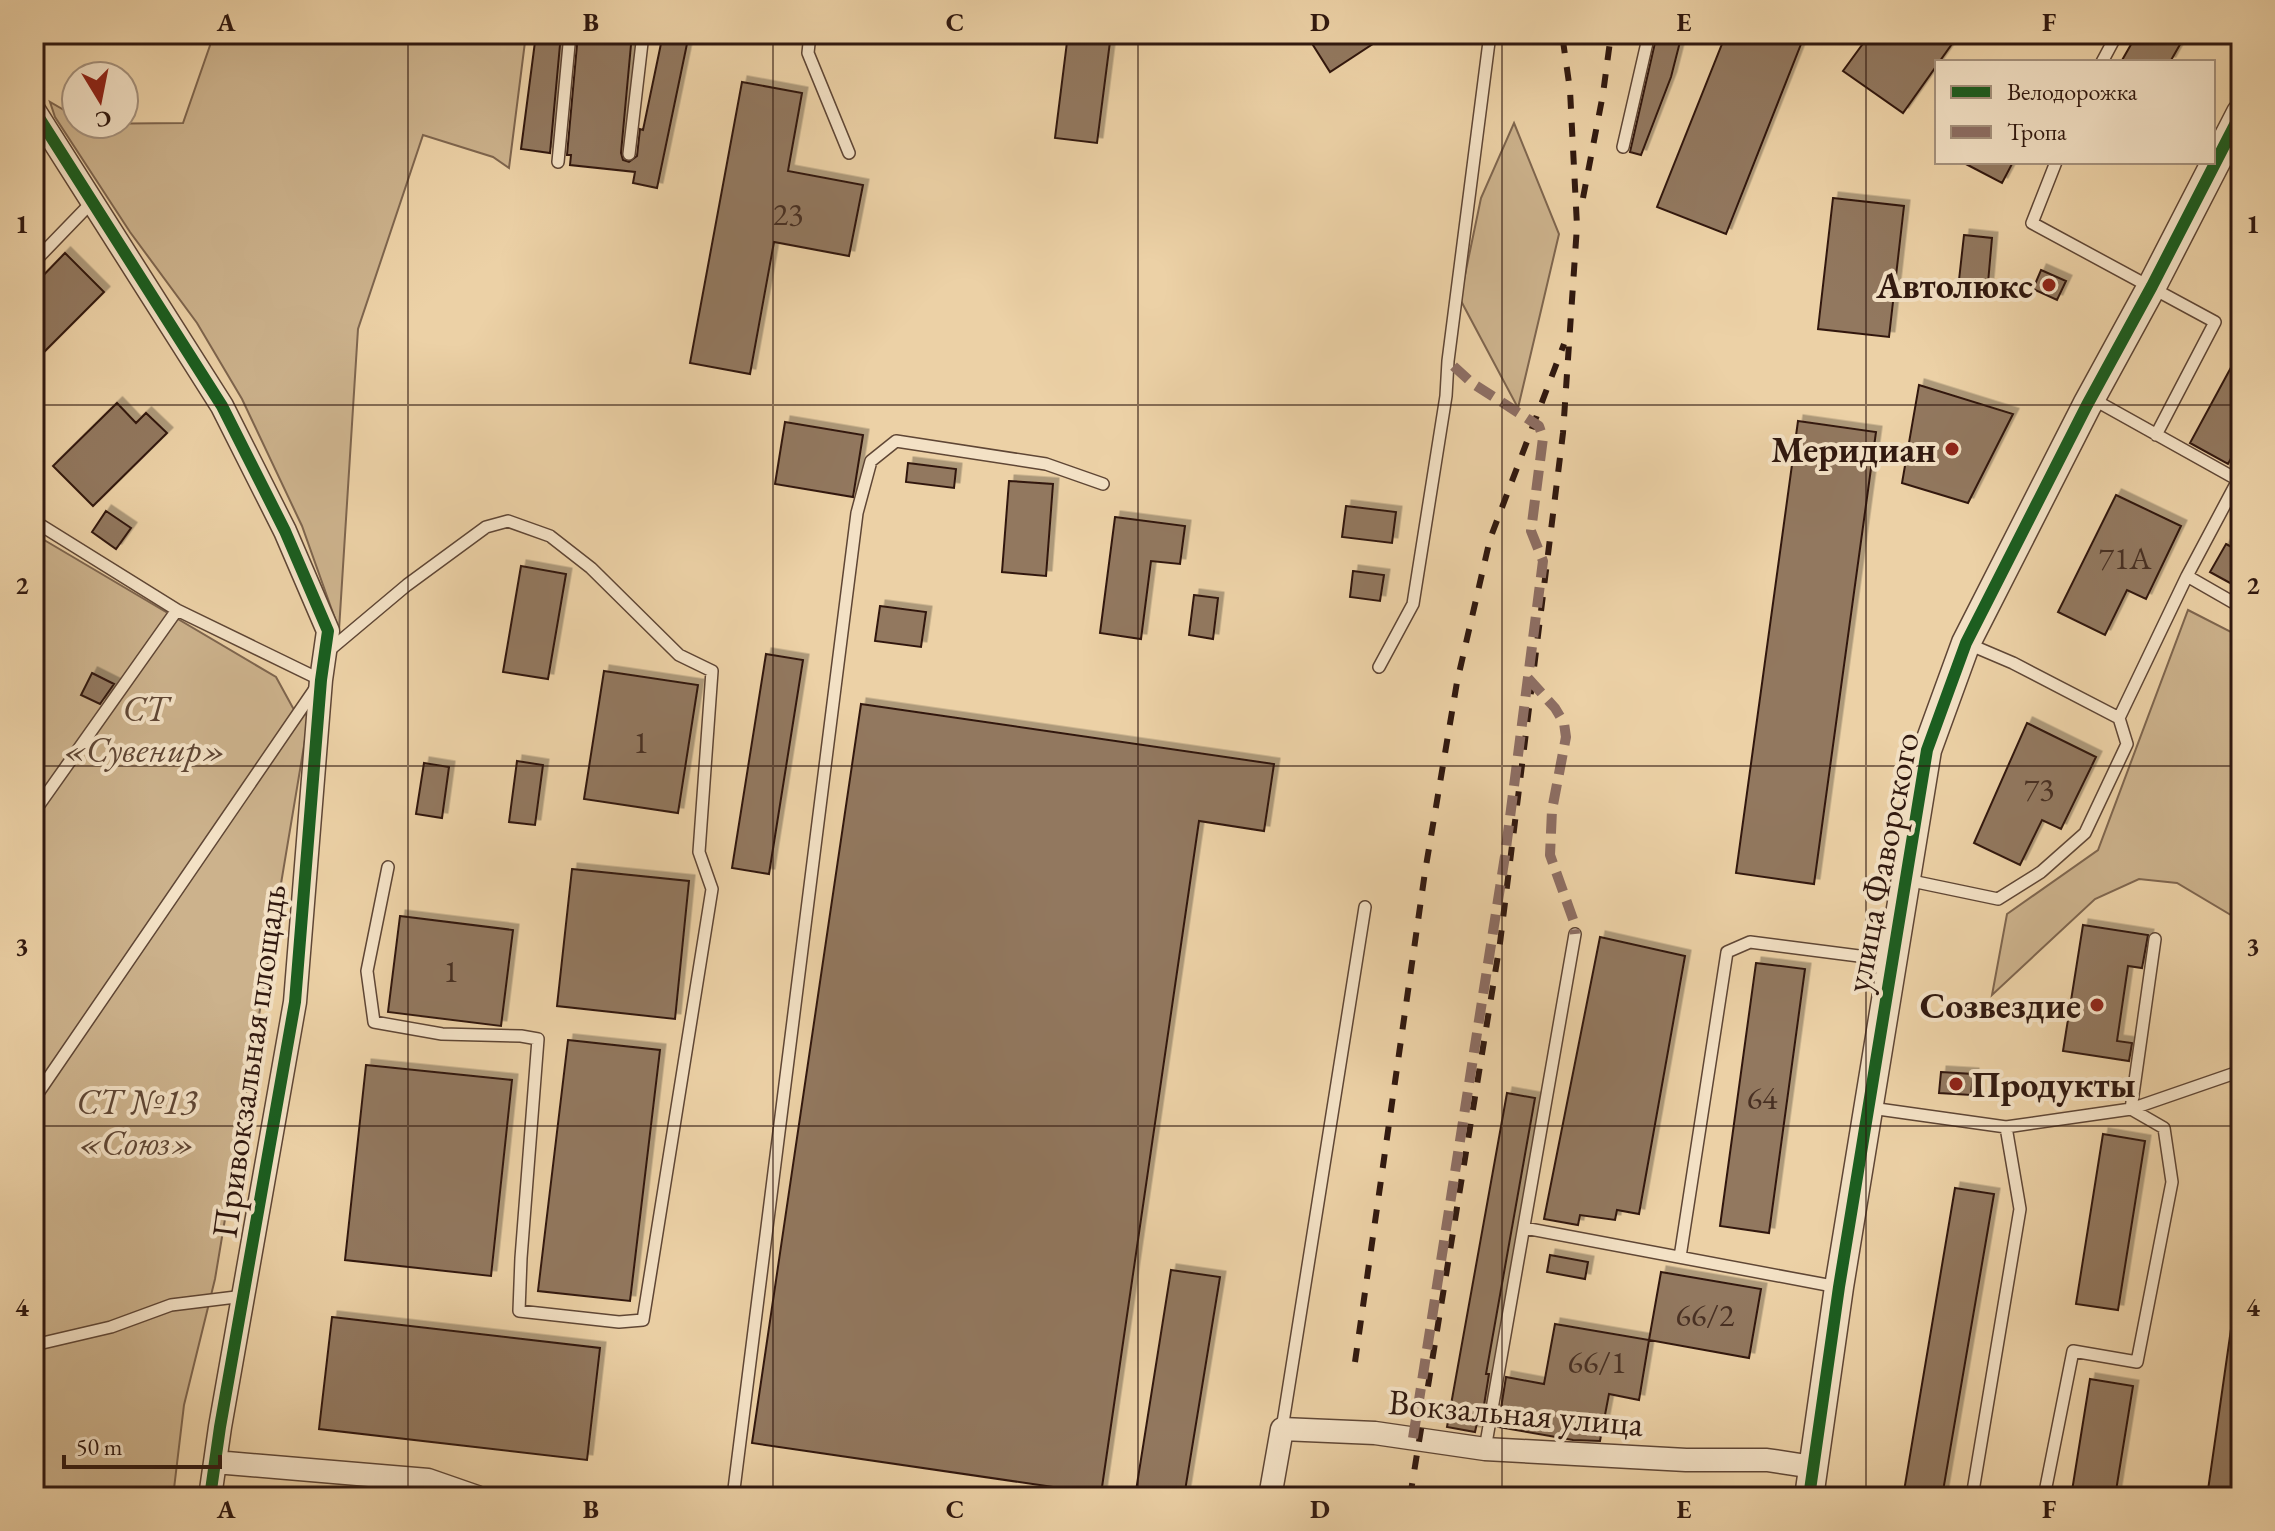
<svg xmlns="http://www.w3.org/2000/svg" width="2275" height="1531" font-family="'EB Garamond',serif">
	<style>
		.green { fill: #ccb28c; stroke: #7e654e; stroke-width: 2 }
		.building { fill: #92785e; stroke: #30180f; stroke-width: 2; filter: url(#shadow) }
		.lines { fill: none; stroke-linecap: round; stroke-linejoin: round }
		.service-casing { stroke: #5f4635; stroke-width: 14 }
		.minor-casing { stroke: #5f4635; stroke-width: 25 }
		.tertiary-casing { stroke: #5f4635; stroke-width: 31 }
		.service { stroke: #f3e1c5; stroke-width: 11 }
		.minor { stroke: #f3e1c5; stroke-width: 22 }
		.tertiary { stroke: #f3e1c5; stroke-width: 28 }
		.rail { stroke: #30180f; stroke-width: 6; stroke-dasharray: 14 14; stroke-linecap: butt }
		.quiet { stroke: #8d6e63; stroke-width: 10; stroke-dasharray: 20 10; stroke-linecap: butt }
		.cycleway-casing { stroke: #f3e1c5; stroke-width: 17 }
		.cycleway { stroke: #1b5e20; stroke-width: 12 }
		.grid { fill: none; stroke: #30180f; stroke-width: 2; stroke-opacity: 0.55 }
		.poi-dot { fill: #8f2418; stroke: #f3e1c5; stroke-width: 3 }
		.labels { text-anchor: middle; stroke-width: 8; stroke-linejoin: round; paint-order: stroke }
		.number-label { font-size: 32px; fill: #483023 }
		.poi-label { font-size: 36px; font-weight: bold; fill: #30180f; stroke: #f3e1c5; text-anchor: end }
		.park-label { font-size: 36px; font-style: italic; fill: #5f4634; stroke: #f3e1c5 }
		.street-label { font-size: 36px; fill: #30180f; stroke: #f3e1c5 }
		.neatline { fill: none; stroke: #30180f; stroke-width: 3 }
		.grid-label { font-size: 26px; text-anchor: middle; font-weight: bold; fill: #30180f }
	</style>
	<defs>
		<filter id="shadow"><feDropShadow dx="5.5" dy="-5.5" stdDeviation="0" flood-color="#0004"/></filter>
	</defs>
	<rect width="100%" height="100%" fill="#ecd1a6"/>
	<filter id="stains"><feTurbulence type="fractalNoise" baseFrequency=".0025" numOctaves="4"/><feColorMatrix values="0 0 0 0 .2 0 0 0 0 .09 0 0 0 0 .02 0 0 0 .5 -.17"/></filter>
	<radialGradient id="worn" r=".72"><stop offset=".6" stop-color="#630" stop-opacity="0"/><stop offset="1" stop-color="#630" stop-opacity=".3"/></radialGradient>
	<path class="green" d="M214 34H526L509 168 493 157 423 135 358 329 339 630 302 526 242 399 197 323 130 232 55 117 50 102 76 117V124L183 123Z
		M1514 123 1559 234 1518 408 1460 299 1481 198Z
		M34 534 276 677 293 708 309 716 215 1279 184 1405 173 1497H34Z
		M2188 610 2241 637V921L2177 883 2139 879 2095 899 1992 995 2007 914 2098 850Z"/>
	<path class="building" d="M536 34H561L550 153 521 149Z
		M578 34H632L621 153 623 160 629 162 637 156 640 129 643 130 663 34 688 39 657 188 633 183 635 172 570 165 571 155H567Z
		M1068 34H1111L1097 143 1055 138Z
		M1306 34H1388L1330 72Z
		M1657 34H1682L1671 77 1641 155 1630 152Z
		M1726 34H1805L1726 234 1657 207Z
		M1870 34H1959L1903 113 1843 71Z
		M2137 34H2186L2170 62H2121Z
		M742 82 802 93 788 171 863 185 849 256 774 242 750 374 690 363Z
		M1962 162H2013L2002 183Z
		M1833 198 1904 206 1889 337 1818 329Z
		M1964 235 1992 238 1988 283 1959 280Z
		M65 253 104 292 34 362V285Z
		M2041 270 2066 281 2057 300 2033 289Z
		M2241 349V440L2228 464 2190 443Z
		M1919 385 2013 414 1968 503 1902 483Z
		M117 403 136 423 146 413 167 433 93 506 53 466Z
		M1798 421 1876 432 1814 884 1736 873Z
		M785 422 863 435 853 497 775 484Z
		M908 463 956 469 954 488 906 482Z
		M1009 481 1053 484 1046 576 1002 572Z
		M2116 495 2181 526 2146 599 2127 590 2105 635 2058 612Z
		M1346 506 1396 512 1392 543 1342 537Z
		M106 511 131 528 116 549 92 532Z
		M1115 517 1185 526 1180 564 1151 561 1141 639 1100 633Z
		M2226 544 2241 552V589L2210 572Z
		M521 566 566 574 548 679 503 672Z
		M1353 571 1384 575 1380 601 1350 597Z
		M1194 595 1218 598 1213 639 1189 635Z
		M880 606 926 612 921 647 875 641Z
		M766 654 803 660 769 874 732 868Z
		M604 671 698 685 678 813 584 799Z
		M92 673 114 684 100 704 81 695Z
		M861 704 1274 764 1264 831 1199 821 1101 1494 752 1443Z
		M2027 723 2096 757 2061 829 2042 820 2020 865 1974 843Z
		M517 761 543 765 535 825 509 822Z
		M424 763 449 767 442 818 416 814Z
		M572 869 689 881 675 1019 557 1006Z
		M400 916 513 930 501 1026 388 1012Z
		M2083 925 2148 935 2142 968 2128 966 2117 1041 2132 1043 2129 1061 2063 1051Z
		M1600 937 1685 956 1639 1214 1617 1210 1615 1220 1580 1215 1578 1225 1544 1219Z
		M1756 963 1805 969 1769 1233 1720 1226Z
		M568 1040 660 1050 630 1301 538 1291Z
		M366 1065 512 1080 491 1276 345 1260Z
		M1941 1072 1973 1074 1971 1095 1939 1093Z
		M1507 1093 1535 1098 1486 1374H1489L1481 1424 1477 1423 1475 1432 1447 1427Z
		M2103 1134 2145 1141 2118 1310 2076 1304Z
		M1955 1188 1994 1194 1942 1497H1903Z
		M1550 1255 1588 1262 1585 1279 1547 1272Z
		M1171 1270 1220 1277 1184 1497H1135Z
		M1661 1272 1761 1289 1749 1358 1649 1340Z
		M332 1317 600 1348 587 1460 319 1429Z
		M1555 1324 1649 1340 1639 1400 1609 1394 1600 1441 1573 1440 1498 1427 1506 1377 1544 1384Z
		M2231 1329 2241 1330V1497H2207Z
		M2090 1379 2133 1386 2115 1497H2071Z"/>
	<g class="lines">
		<defs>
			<path id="service" d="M810 34 808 53 849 153
				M2102 62 2117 34
				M1623 147 1649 34
				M629 154 643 34
				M558 162 570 34
				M2056 162 2032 223 2215 322 2156 435
				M34 262 92 202
				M2091 398 2238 480 2241 475
				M34 521 177 610 321 680 34 1099
				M2187 576 2241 607
				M1966 643 2013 663 2119 718
				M326 653 407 585 486 527 508 521 550 536 591 568 679 655 712 671 699 852 712 889 643 1320 619 1322 519 1311 521 1258 538 1039 521 1036 442 1034 374 1022 367 971 388 867
				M1379 667 1413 604 1446 396 1448 361 1490 34
				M34 812 177 610
				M1907 880 1998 899 2041 872 2085 833 2127 744 2119 718 2187 576 2238 480
				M1871 1108 2006 1127 2131 1109 2241 1071
				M1524 1228 1838 1287
				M1680 1257 1727 952 1750 942 1890 960
				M34 1345 111 1327 171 1305 244 1296
				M1282 1429 1365 907
				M1485 1449 1575 934
				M733 1497 857 513 871 461 896 441 1046 464 1103 484
				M1972 1497 2020 1209 2006 1127
				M2044 1497 2073 1351 2137 1362 2172 1182 2164 1128 2131 1109 2155 939"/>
			<path id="minor" d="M34 110 222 406 285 531 328 631 321 680 295 1002 220 1427 210 1497
				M215 1462 428 1480 477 1497
				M1270 1497 1282 1429 1375 1433 1485 1449 1686 1460H1767L1813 1467"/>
			<path id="tertiary" d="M1809 1497 1839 1287 1927 750 1966 643 2087 405 2152 286 2241 113"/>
		</defs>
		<use href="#service" class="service-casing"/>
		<use href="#minor" class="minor-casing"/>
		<use href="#tertiary" class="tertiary-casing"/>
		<use href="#service" class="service"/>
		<use href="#minor" class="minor"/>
		<use href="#tertiary" class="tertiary"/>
		<path class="rail" d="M1583 198 1603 94 1611 34
			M1355 1362 1425 872 1457 682 1490 539 1564 344
			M1410 1497 1500 943 1563 433 1577 226 1570 90 1562 34"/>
		<path class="quiet" d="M1528 678 1555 708 1564 723 1566 737 1552 810 1550 855 1574 922 1575 934
			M1413 1438 1505 856 1543 561 1531 531 1543 438 1539 426 1472 383 1448 361"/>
		<defs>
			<path id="cycleway" d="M34 110 222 406 285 531 328 631 321 680 295 1002 220 1427 210 1497
				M1809 1497 1839 1287 1927 750 1966 643 2087 405 2152 286 2241 113"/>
		</defs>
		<use href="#cycleway" class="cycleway-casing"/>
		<use href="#cycleway" class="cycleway"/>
	</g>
	<path class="grid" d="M408 34V1497M773 34V1497M1138 34V1497M1502 34V1497M1866 34V1497M34 405H2241M34 766H2241M34 1126H2241"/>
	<g class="poi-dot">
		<circle cx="2049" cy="285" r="8"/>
		<circle cx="1952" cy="449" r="8"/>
		<circle cx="2097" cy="1005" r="8"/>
		<circle cx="1956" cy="1084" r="8"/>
	</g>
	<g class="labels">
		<g class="number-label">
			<text x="788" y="225">23</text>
			<text x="2125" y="569">71А</text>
			<text x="641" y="753">1</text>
			<text x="2039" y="800">73</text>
			<text x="451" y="982">1</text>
			<text x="1762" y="1109">64</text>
			<text x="1705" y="1326">66/2</text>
			<text x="1597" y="1373">66/1</text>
		</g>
		<g class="poi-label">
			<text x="2033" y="298">Автолюкс</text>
			<text x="1936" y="462">Меридиан</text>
			<text x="2081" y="1018">Созвездие</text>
			<text x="1972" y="1097" text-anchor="start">Продукты</text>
		</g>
		<g class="park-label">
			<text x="145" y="721">СТ<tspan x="145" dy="41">«Сувенир»</tspan></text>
			<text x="137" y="1114">СТ №13<tspan x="137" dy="41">«Союз»</tspan></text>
		</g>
		<g class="street-label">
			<text transform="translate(1881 862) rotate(-79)" y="13">улица Фаворского</text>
			<text transform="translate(248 1061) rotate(-82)" y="13">Привокзальная площадь</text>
			<text transform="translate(1516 1412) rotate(5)" y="13">Вокзальная улица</text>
		</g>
	</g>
	<rect width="2275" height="1531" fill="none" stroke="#ecd1a6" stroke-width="88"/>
	<rect x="1935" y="60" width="280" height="104" fill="#f3e1c5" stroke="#a5917c" stroke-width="2"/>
	<rect x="1951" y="86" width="40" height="12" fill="#1b5e20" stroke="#a5917c" stroke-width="2"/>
	<text x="2007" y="100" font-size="24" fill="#30180f">Велодорожка</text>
	<rect x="1951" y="126" width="40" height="12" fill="#8d6e63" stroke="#a5917c" stroke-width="2"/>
	<text x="2007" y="140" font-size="24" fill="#30180f">Тропа</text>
	<g transform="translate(100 100) rotate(170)"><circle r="38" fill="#f3e1c5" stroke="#a5917c" stroke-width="2"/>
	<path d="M0-6L14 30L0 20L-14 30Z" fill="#8f2418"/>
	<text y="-12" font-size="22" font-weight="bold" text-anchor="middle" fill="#30180f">С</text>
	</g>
	<path d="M64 1455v12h156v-12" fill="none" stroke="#30180f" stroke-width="4"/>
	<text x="76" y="1455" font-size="24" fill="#30180f" stroke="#f3e1c5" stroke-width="6" paint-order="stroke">50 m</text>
	<rect x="44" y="44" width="2187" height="1443" class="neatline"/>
	<g class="grid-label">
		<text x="226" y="31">A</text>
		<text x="591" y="31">B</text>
		<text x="955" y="31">C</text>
		<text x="1320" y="31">D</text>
		<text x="1684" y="31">E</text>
		<text x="2049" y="31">F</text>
		<text x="22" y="233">1</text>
		<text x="2253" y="233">1</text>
		<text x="22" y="594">2</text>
		<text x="2253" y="594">2</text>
		<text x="22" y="955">3</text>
		<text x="2253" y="955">3</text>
		<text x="22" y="1316">4</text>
		<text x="2253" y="1316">4</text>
		<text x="226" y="1518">A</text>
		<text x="591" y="1518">B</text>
		<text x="955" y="1518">C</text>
		<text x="1320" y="1518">D</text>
		<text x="1684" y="1518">E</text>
		<text x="2049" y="1518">F</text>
	</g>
	<rect width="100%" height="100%" filter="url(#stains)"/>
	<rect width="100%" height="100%" fill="url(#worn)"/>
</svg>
